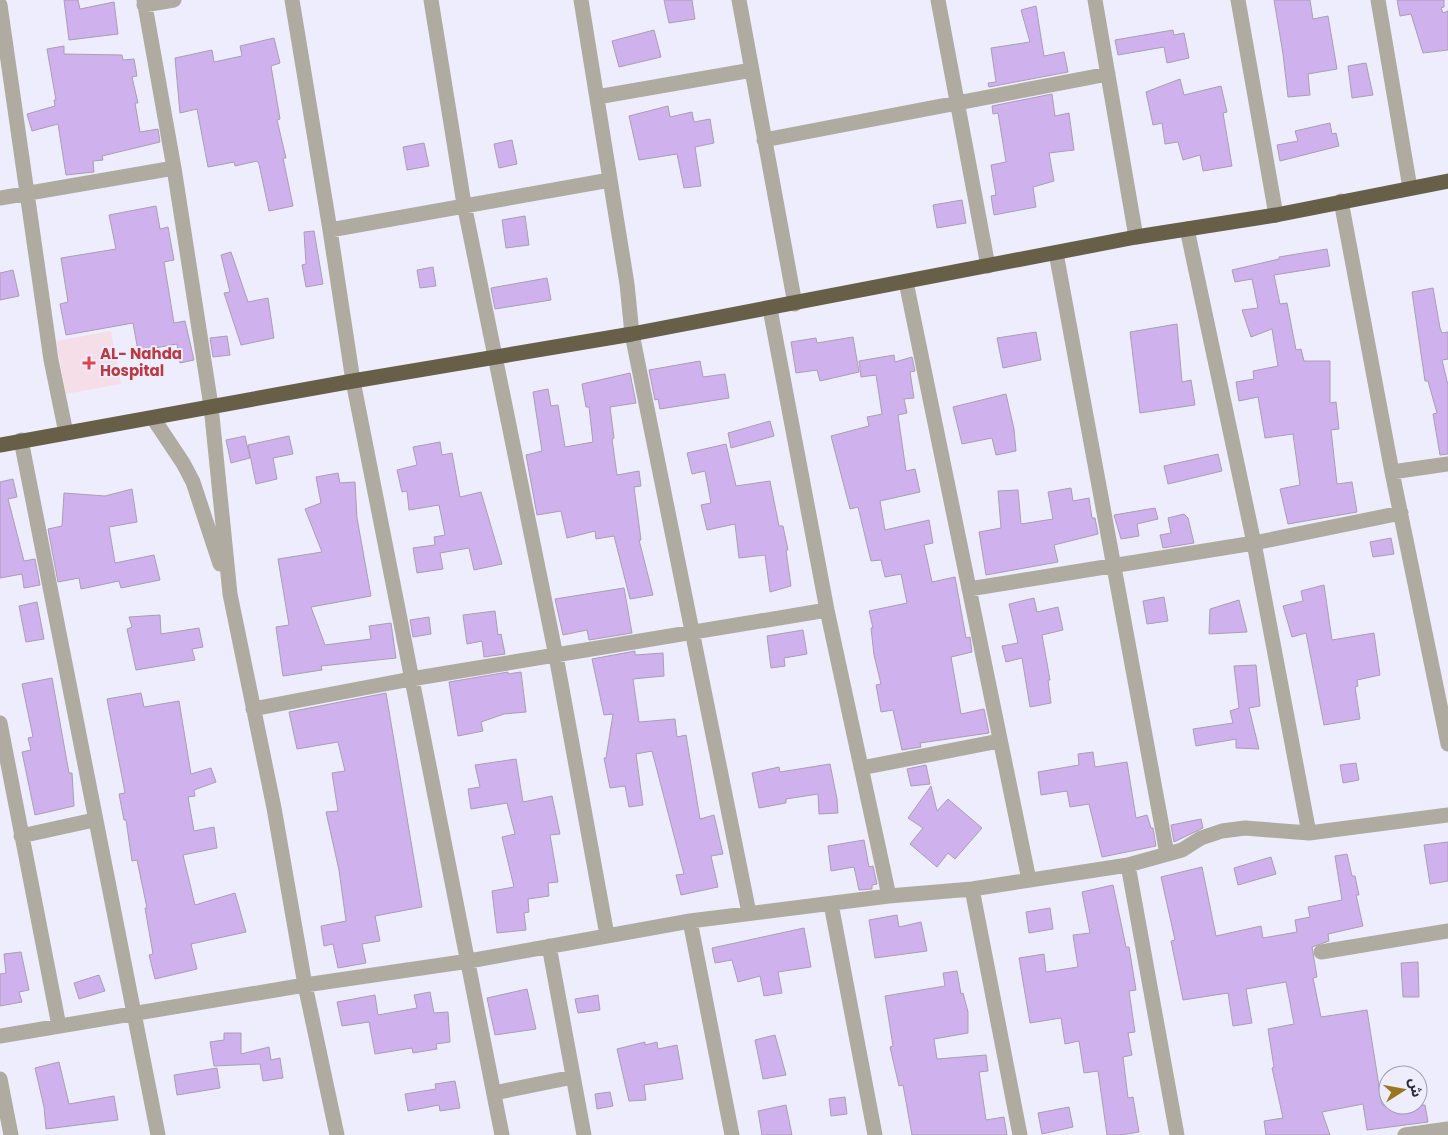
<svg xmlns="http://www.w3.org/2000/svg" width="1448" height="1135" font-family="Poppins,'Noto Sans Arabic',sans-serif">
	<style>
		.medical { fill: #f6dee8 }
		.building { fill: #cfb1ee; stroke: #a99eb5 }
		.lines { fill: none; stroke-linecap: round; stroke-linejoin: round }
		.minor { stroke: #b0aba1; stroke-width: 15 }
		.highway { stroke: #685f49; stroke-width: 15 }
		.health-dot { fill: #e0444e; stroke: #eeedfd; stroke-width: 2 }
		.labels { text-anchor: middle; stroke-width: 4; stroke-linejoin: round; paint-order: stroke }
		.health-label { font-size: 15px; font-weight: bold; fill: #be3a42; stroke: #eeedfd; text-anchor: start }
	</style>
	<rect width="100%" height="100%" fill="#eeedfd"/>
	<path class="medical" d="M111 331 121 384 66 394 56 341Z"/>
	<path class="building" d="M64 0H78L80 9 114 2 118 34 69 40Z
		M664 0H692L695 19 669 23Z
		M1274 0H1310L1313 19 1328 16 1337 69 1308 74 1310 95 1288 97 1283 54Z
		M1397 0H1444V7L1441 8 1443 13 1448 11V50L1423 53 1411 14 1400 16Z
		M1036 6 1044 56 1064 52 1068 72 989 87 988 83 996 82 991 48 1030 42 1021 10Z
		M654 30 661 57 619 67 612 41Z
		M1173 30 1174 35 1184 33 1189 58 1167 63 1164 47 1118 55 1115 40Z
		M274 38 280 63 271 66 280 119 277 120 286 158H283L293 206 269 211 259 164 257 161 235 166 234 162 208 167 197 109 180 113 175 58 212 50 214 62 242 56 240 46Z
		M64 46V54L122 55 123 60 134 59 137 76 132 77 138 103H135L140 132 158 129 160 142 102 156 103 160 93 161 94 172 66 175 58 124 32 131 27 114 55 106 54 100H56L47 49Z
		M1366 63 1373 95 1352 98 1348 66Z
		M1180 79 1184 95 1221 86 1227 112 1223 113 1232 166 1203 171 1200 155 1183 160 1178 142 1165 144 1162 123 1153 125 1146 92Z
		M1052 94 1055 116 1069 113 1074 150 1049 153 1054 181 1033 187 1036 207 994 215 991 196 996 195 991 165 1006 162 998 113 993 114 992 106Z
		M668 106 670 117 692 112 694 122 710 119 714 143 695 147 701 186 684 188 677 154 639 160 629 116Z
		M1330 123 1332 134 1336 133 1339 146 1280 161 1277 145 1298 141 1295 131Z
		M512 140 517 164 499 168 494 144Z
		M424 143 429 166 407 170 403 147Z
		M962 200 966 223 937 228 933 205Z
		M156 206 160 229 168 227 174 260 164 262 174 323 185 321 194 360 180 363 177 344 138 351 133 323 66 335 60 304 68 302 61 258 116 249 109 215Z
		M525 216 529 245 506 248 502 220Z
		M314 231 323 284 306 287 302 265 306 264 304 232Z
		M1327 249 1330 266 1274 275 1280 304 1287 303 1296 350 1301 349 1304 361H1330V403L1336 402 1339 429 1331 430 1337 484 1352 482 1357 512 1288 524 1280 489 1300 485 1293 434 1265 438 1258 397 1239 401 1236 382 1254 379 1253 371 1278 366 1272 329 1251 337 1242 310 1258 308 1252 279 1235 282 1232 270 1279 259V257Z
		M231 252 248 302 268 298 274 338 241 345 224 293 230 292 221 255Z
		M433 267 436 286 420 288 417 270Z
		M13 270 19 296 0 300V273Z
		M547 278 551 300 495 309 491 288Z
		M1433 288 1440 328 1442 333 1448 332V359L1442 360 1448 385V454L1440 455 1433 414 1437 413 1428 381H1425L1412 292Z
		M1177 324 1182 382 1191 380 1195 405 1140 413 1130 332Z
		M1036 332 1041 360 1003 368 997 338Z
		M227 336 230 355 213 357 210 338Z
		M853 337 859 372 820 381 817 370 796 373 791 342 816 338 817 343Z
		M894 355 895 362 912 357 915 371 910 372 914 398 904 399 907 413 898 415 906 471 915 469 920 492 880 501 885 530 929 520 933 543 924 545 932 582 955 577 966 638 970 637 972 652 951 657 961 714 984 709 989 733 920 743 921 747 902 750 893 710 881 712 876 685 881 684 874 655 871 628H873L869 611 907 603 901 574 885 577 881 560 871 561 858 507 850 509 831 436 869 426 867 417 882 414 876 375 861 377 859 361Z
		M700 361 703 377 725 374 729 398 660 409 658 399 655 400 649 370Z
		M630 373 636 403 610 407 614 438 612 439 617 475 639 471 641 486 634 487 641 540H639L653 595 630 599 614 536 596 539 595 531 567 538 561 511 537 515 526 455 542 451 533 392 548 389 551 406 558 405 565 447 593 442 589 407H586L582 384Z
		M1006 394 1014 429 1016 451 996 455 992 438 962 444 953 407Z
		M770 421 774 436 731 448 728 433Z
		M245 436 250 458 231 463 226 440Z
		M289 436 293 454 273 458 277 479 256 484 248 445Z
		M440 442 442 455 452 453 460 497 481 492 502 564 474 570 469 548 440 553 443 569 417 573 413 548 435 545 434 537 445 535 439 505 409 510 407 491 402 492 397 470 417 465 413 447Z
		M726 444 736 486 770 481 779 526H783L788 550H786L791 586 770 592 765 555 739 558 735 524 707 530 701 505 711 503 705 471 692 474 687 453Z
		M1218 454 1222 471 1168 484 1164 466Z
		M338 473 340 483 355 482 357 518 371 596 311 607 325 645 371 639 369 626 391 623 396 658 321 666 322 670 283 676 276 627 289 625 278 559 322 552 305 509 321 503 316 477Z
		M13 479 17 497 8 499 24 561 35 559 40 585 24 588 22 574 0 578V482Z
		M1071 488 1073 501 1089 498 1092 518H1095L1098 534 1054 545 1058 562 986 575 979 532 1001 528 998 491 1018 490 1021 524 1053 519 1048 492Z
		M132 489 137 522 109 527 115 563 154 555 160 580 121 588 119 581 81 589 79 578 58 582 48 529 62 526 64 493 105 496Z
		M1155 508 1158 519 1137 524 1139 536 1121 539 1114 515Z
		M1184 514 1188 518 1194 543 1163 548 1160 535 1171 533 1168 518Z
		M1391 538 1394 554 1373 557 1370 542Z
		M1324 585 1332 640 1374 633 1380 675 1357 680 1358 686 1355 687 1360 719 1324 725 1306 633 1292 637 1283 606 1303 601 1301 591Z
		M624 588 632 633 589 640 587 630 563 635 555 599Z
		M1164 597 1168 621 1147 624 1143 601Z
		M1034 598 1037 612 1058 607 1063 630 1042 635 1050 680H1048L1051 703 1030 707 1022 658 1006 662 1002 646 1018 643 1009 604Z
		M1239 600 1247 632 1209 634 1210 609Z
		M37 602 44 639 26 642 19 606Z
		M495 611 498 635 501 634 505 654 484 657 482 641 467 644 463 615Z
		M160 615 161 634 199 628 203 647 192 649 195 660 136 670 127 629 132 627 129 617Z
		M429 617 431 634 413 637 410 620Z
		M803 630 807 654 784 658 785 666 771 668 767 636Z
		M635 651V655L663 653 664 676 633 679 639 722 675 719 677 737 686 735 700 819 714 815 723 854 711 856 718 887 681 895 676 875 684 874 652 751 636 754 643 805 629 807 625 786 610 788 604 758H606L613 714 604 715 592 659Z
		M1256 665 1260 706 1249 708 1259 749 1236 748V739L1196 746 1193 729 1233 723 1230 711 1239 708 1234 666Z
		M508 672V674L521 672 526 712 504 714 481 722 483 731 458 736 449 682Z
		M52 678 69 773H72L74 806 35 815 22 752 31 750 28 738 33 737 22 684Z
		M141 693 144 707 179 701 191 774 211 768 216 782 194 790 195 796 188 797 194 831 214 827 217 848 183 855 195 905 235 893 246 932 191 944 197 969 155 979 149 955 153 954 145 908H147L137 860 132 861 126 820H124L119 794 125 793 107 699Z
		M386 693 422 907 375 916 380 941 362 944 366 963 338 968 333 944 324 946 321 926 346 921 339 870 326 812 338 811 332 773 345 771 338 742 297 749 289 712Z
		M1093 752 1095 767 1127 762 1136 818 1147 815 1151 828H1153L1156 846 1102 857 1089 804 1070 807 1067 791 1041 795 1038 772 1079 765 1078 754Z
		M516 759 523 802 552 796 560 834 550 835 558 882 548 883 549 896 528 899 529 912 524 913 526 930 497 933 492 891 514 887 502 837 515 834 507 803 471 809 468 789 480 787 475 765Z
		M1356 763 1359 780 1343 783 1340 765Z
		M830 764 837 799 838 813 819 814 818 794 786 799V803L759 808 752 773 779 767 780 772Z
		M926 765 930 784 911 786 907 769Z
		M931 786 937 811 948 799 982 828 955 859 948 853 937 867 910 844 923 828 908 818Z
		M1201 819 1203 828 1174 842 1171 825Z
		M864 840 869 867 873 866 877 884 872 885V889L859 890 854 867 831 871 828 846Z
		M1448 842V881L1430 884 1424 845Z
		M1347 854 1352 876H1355L1359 895H1356L1363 926 1328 934 1329 941 1312 947 1317 977 1313 978 1321 1017 1367 1010 1382 1105H1425L1428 1122 1367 1130 1363 1104 1322 1112 1330 1135H1266L1264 1121 1283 1118 1272 1068 1274 1067 1268 1029 1294 1024 1286 982 1246 989 1252 1023 1233 1026 1228 993 1183 1000 1171 941 1175 940 1161 877 1202 867 1216 936 1261 926 1263 938 1297 932 1295 920 1310 917 1308 907 1342 900 1335 856Z
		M1271 857 1276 874 1238 885 1234 868Z
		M1113 885 1126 947H1129L1136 990 1129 991 1135 1032 1128 1033 1132 1055 1123 1057 1128 1098 1133 1097 1139 1132 1121 1135H1107L1098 1071 1084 1073 1079 1041 1065 1044 1061 1018 1030 1023 1019 958 1044 954 1046 972 1078 967 1073 935 1090 933 1082 892Z
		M1050 908 1053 929 1029 933 1026 912Z
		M897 915 899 927 921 922 927 951 875 958 869 920Z
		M804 928 811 967 778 972 782 993 764 996 760 976 738 982 732 960 715 963 712 948Z
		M21 952 29 990 19 992 22 1002 0 1006V974L6 973 4 954Z
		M1418 962 1419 997H1403L1401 963Z
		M957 971 961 994 963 993 968 1012V1033L934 1039 937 1059 986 1055 988 1071 979 1072 986 1120 1004 1117 1007 1135H912L903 1085 899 1086 890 1047 893 1046 885 996 945 986 943 973Z
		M99 975 105 991 79 999 74 983Z
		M527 989 536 1029 495 1035 487 998Z
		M430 992 434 1013 448 1012 450 1042 436 1044 437 1049 413 1053 412 1048 375 1054 369 1022 342 1026 337 1002 375 995 378 1015 417 1008 414 995Z
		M598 995 600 1010 578 1013 575 999Z
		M224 1033H241V1054L269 1047 271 1060 280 1058 283 1078 263 1081 260 1064 214 1066 210 1042 224 1040Z
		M775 1035 786 1075 763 1079 755 1040Z
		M645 1042V1045L657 1042 658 1049 677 1045 683 1079 644 1085 646 1100 629 1101 617 1049Z
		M59 1062 69 1104 114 1096 118 1120 46 1129 44 1107 35 1068Z
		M217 1068 220 1088 177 1095 174 1075Z
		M455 1081 460 1108 440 1111 439 1105 408 1111 405 1094 436 1089 435 1084Z
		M610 1092 613 1106 597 1109 595 1094Z
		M845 1097 847 1114 831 1116 829 1099Z
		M786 1105 792 1135H762L758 1111Z
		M1069 1107 1073 1127 1042 1134 1038 1113Z"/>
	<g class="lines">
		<path class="minor" d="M144 0 174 168 211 406 230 594 274 808 305 985 337 1135
			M292 0 330 230 610 180
			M431 0 464 204 556 656 607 935
			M581 0 627 284 632 334 749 913
			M739 0 795 304
			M938 0 988 266
			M1095 0 1136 237
			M1238 0 1276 215
			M1378 0 1410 188
			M0 5 51 360 66 433
			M144 5 174 0
			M597 97 752 70
			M764 140 1108 74
			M0 198 174 168
			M1341 201 1392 472 1448 744
			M1187 229 1254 543 1309 833
			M330 230 353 381 502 1135
			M1056 253 1167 854
			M906 282 1029 880
			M770 309 827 610 889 896
			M153 418 183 463 193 482 220 564
			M21 440 158 1135
			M1392 472 1448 464
			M969 589 1254 543 1401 513
			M253 709 411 679 827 610
			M0 723 59 1026
			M861 768 999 741
			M21 836 94 820
			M1128 865 1177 1135
			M972 889 1020 1135
			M831 904 875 1135
			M690 921 732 1135
			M549 946 584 1135
			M1321 952 1448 931
			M0 1036 305 985 469 961 690 921 889 896 972 889 1128 865 1182 850 1201 838 1222 831 1245 828 1309 833 1448 815
			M0 1079 11 1135
			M494 1093 573 1077
			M1405 1135 1448 1129"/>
		<path class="highway" d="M0 445 353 381 632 334 1136 237 1276 215 1448 181"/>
	</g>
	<path class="health-dot" d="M86.5 355.5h5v5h5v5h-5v5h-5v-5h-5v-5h5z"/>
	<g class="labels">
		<g class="health-label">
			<text x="100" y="359">AL- Nahda<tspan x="100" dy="17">Hospital</tspan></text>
		</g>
	</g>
	<g transform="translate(1403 1090) rotate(79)"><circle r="24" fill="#eeedfd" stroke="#a09fad"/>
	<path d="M0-4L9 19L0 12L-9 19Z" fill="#997721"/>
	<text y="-8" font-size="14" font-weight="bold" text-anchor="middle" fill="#2b2a34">ش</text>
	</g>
</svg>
